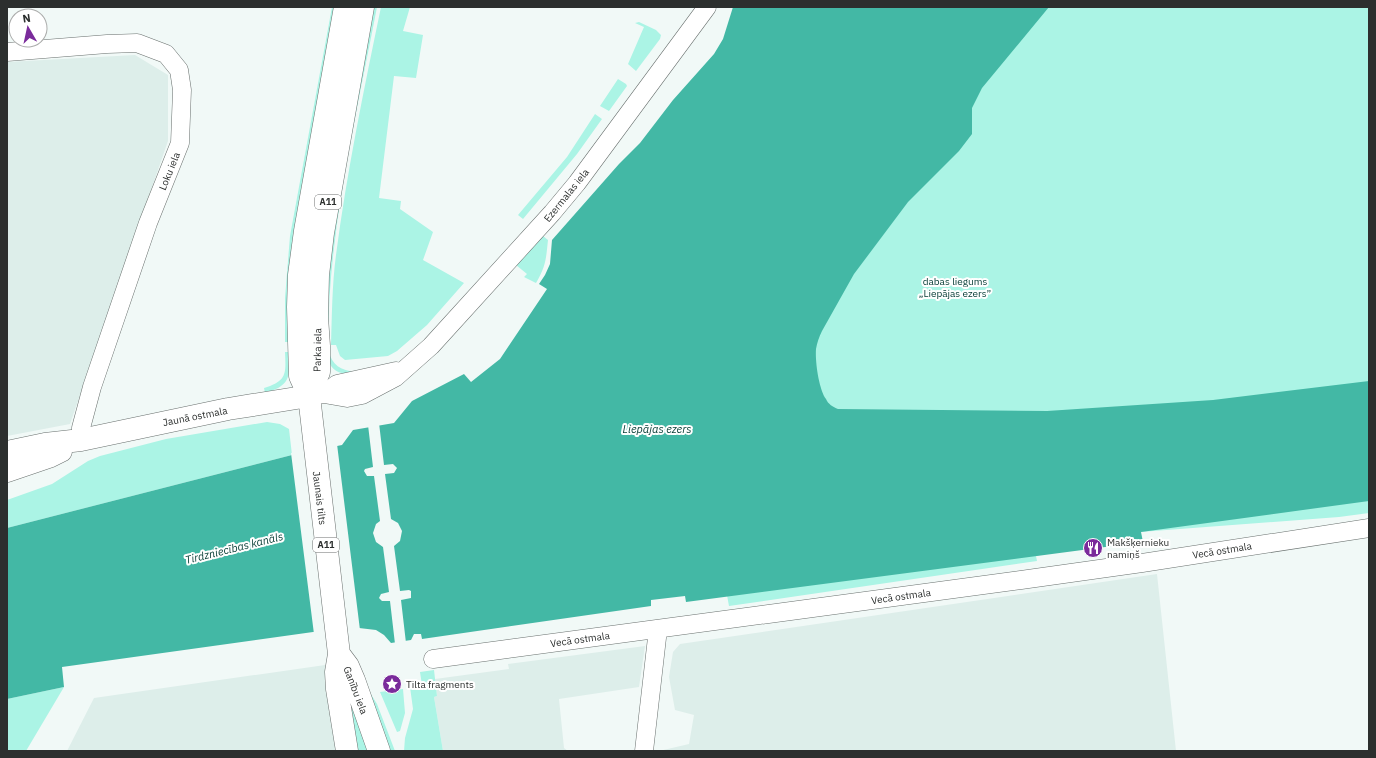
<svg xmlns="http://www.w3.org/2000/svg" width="1376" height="758" font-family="'IBM Plex Sans',sans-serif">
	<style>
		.built { fill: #ddeeea }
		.green { fill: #abf4e5 }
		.water { fill: #43b8a5 }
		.pier { fill: #f1f9f7 }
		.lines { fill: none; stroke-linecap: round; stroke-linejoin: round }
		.minor-casing { stroke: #69706e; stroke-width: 19 }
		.major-casing { stroke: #69706e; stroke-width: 23 }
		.highway-casing { stroke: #69706e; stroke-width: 23 }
		.minor { stroke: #fff; stroke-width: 18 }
		.major { stroke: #fff; stroke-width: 22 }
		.highway { stroke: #fff; stroke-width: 22 }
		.labels { text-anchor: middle; stroke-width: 4; stroke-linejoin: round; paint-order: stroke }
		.shield { fill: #fff; stroke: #6b6d6d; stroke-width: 1 }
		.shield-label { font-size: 9px; font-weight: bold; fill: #2c2f2e }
		.street-label { font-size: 10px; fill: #2c2f2e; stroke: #fff }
		.park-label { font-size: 10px; fill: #023932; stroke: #fff }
		.poi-label { font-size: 10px; fill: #2c2f2e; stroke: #fff; text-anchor: start }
		.water-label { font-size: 11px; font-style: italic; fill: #0c4139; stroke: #fff }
	</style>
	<rect width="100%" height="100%" fill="#f1f9f7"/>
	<path class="built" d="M135 55 168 75V141L70 424 7 436V62Z
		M1157 574 1176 751H659L689 744 694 715 675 710 669 677 673 652 680 644Z
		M645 646 639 687 559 699 564 748 568 751H443L434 697 437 696 435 679 509 669 508 664Z
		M325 665 337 751H67L94 698Z"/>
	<path class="green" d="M332 7H336L290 342H285V298L290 236Z
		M371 7H377C356 117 329 227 328 339L325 288Z
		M381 7H410L403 31 423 35 416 78 394 76 379 198 401 201 400 209 433 232 423 260 464 283 427 325 397 351 388 356 345 360 340 356 336 345H331C332 315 332 285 336 255 347 171 364 89 381 7Z
		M808 7H1369V513L1339 517 1140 532 1036 556 1037 561 729 606 658 221Z
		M639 22 656 30 661 35 660 39 636 71 628 64 644 27 635 23Z
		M618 79 626 84 627 86 609 111 600 106Z
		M595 114 602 119 577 154 523 219 518 215 567 157Z
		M543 236 548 240C546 259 546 266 536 283L524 277 527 274 516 265Z
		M285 352H289C289 377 292 385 265 393L264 388C287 381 286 374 285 352Z
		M329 352C332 365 341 370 354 372 339 377 326 368 329 352Z
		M267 422 280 424 289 429 292 455 7 528V500L52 484 88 461 100 456 166 439Z
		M434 670 437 696 434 697 443 751H404L405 738 413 709 410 687 422 685 420 672Z
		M362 680 377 704 395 751H387Z
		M64 687 26 751H7V699Z
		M403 689 405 713 400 731 397 732 380 692Z
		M349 696 370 751H356Z"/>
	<path class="water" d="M733 7H1049L982 88 972 108V134L959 151 908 202 854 274 822 331C819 337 817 343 816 349 815 362 819 389 826 399 828 404 833 407 838 409L1047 411 1213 400 1369 381V501L1141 532 1143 542 686 602 685 596 651 600V606L422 639 421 634H414L411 640 391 643 384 635 376 630 359 628 313 632 62 667 64 687 7 699V528L292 455 342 445 353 430 394 423 412 401 464 374 471 382 500 359 547 289 539 284 545 275 550 264 552 240 619 164 640 143 673 100 714 54 723 39Z"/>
	<path class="pier" d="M379 423 384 465 393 464 397 468 394 473 385 474 391 519 398 523 402 531 400 541 394 546 400 591 409 590 411 591V598L401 600 406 643 395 644 390 601H382L379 598 381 594 389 592 383 547 376 542 373 533 376 524 380 521 374 476H367L364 471 365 469 373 467 368 425Z
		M337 444 360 630 314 634 291 453Z"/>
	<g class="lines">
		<defs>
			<path id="minor" d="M7 52 107 44 137 43 166 54 179 70 182 90 180 143 148 223 92 387 81 428V440
				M324 394 337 384 396 371
				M309 396 324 394 347 398 362 395 396 377 431 346 552 213 577 183 707 7
				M433 659 1021 580 1142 563 1369 528
				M644 751 658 629"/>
			<path id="major" d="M7 452 45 444 81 440 228 409 309 396
				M7 471 51 456 61 451"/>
			<path id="highway" d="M345 7 305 231 299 275 298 307 300 376 309 396 339 654 336 672 337 689 347 751
				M309 396 319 372V346L317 317 318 275 323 233 363 7
				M339 654 348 666 354 680 379 751"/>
		</defs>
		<use href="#minor" class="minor-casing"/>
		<use href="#major" class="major-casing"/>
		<use href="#highway" class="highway-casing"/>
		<use href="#minor" class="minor"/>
		<use href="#major" class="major"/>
		<use href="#highway" class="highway"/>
	</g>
	<defs>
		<symbol id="restaurant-disc" viewBox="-11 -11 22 22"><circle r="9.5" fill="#7a2b9b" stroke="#fff"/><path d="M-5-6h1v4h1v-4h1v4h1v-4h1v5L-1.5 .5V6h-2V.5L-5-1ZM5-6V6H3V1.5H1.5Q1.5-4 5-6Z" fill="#fff"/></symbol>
		<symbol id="sight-disc" viewBox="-11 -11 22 22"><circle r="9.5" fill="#7a2b9b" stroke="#fff"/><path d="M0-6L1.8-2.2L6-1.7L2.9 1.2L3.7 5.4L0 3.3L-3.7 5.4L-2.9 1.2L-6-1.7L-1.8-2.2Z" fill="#fff"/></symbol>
	</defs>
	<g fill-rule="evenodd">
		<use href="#restaurant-disc" x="1082" y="537" width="22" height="22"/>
		<use href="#sight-disc" x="381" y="673" width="22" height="22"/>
	</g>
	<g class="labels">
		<g class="shield">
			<rect x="315" y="195" width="26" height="14" rx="3"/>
			<rect x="313" y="538" width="26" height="14" rx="3"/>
		</g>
		<g class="shield-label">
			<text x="328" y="205">A11</text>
			<text x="326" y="548">A11</text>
		</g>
		<g class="street-label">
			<text transform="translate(169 171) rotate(-68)" y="4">Loku iela</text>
			<text transform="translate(566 195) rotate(-51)" y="4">Ezermalas iela</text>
			<text transform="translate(317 350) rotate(-89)" y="4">Parka iela</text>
			<text transform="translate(195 416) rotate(-11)" y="4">Jaunā ostmala</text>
			<text transform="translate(320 498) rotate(83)" y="4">Jaunais tilts</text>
			<text transform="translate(1222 550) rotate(-9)" y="4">Vecā ostmala</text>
			<text transform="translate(901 596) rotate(-8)" y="4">Vecā ostmala</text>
			<text transform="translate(580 639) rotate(-8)" y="4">Vecā ostmala</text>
			<text transform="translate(356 690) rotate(69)" y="4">Ganību iela</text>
		</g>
		<g class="park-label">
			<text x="955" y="285">dabas liegums<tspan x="955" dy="12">„Liepājas ezers”</tspan></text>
		</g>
		<g class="poi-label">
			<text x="1107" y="546">Makšķernieku<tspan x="1107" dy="12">namiņš</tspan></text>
			<text x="406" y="688">Tilta fragments</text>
		</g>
		<g class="water-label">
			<text x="657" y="433">Liepājas ezers</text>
			<text transform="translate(234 548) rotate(-14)" y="4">Tirdzniecības kanāls</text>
		</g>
	</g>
	<rect width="1376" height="758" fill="none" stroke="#2c2f2e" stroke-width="16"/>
	<g transform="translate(28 28) rotate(351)"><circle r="19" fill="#ffffff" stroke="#abacab"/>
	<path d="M0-3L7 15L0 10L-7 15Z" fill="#7a2b9b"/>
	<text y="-6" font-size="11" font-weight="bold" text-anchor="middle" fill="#2c2f2e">N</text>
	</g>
</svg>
